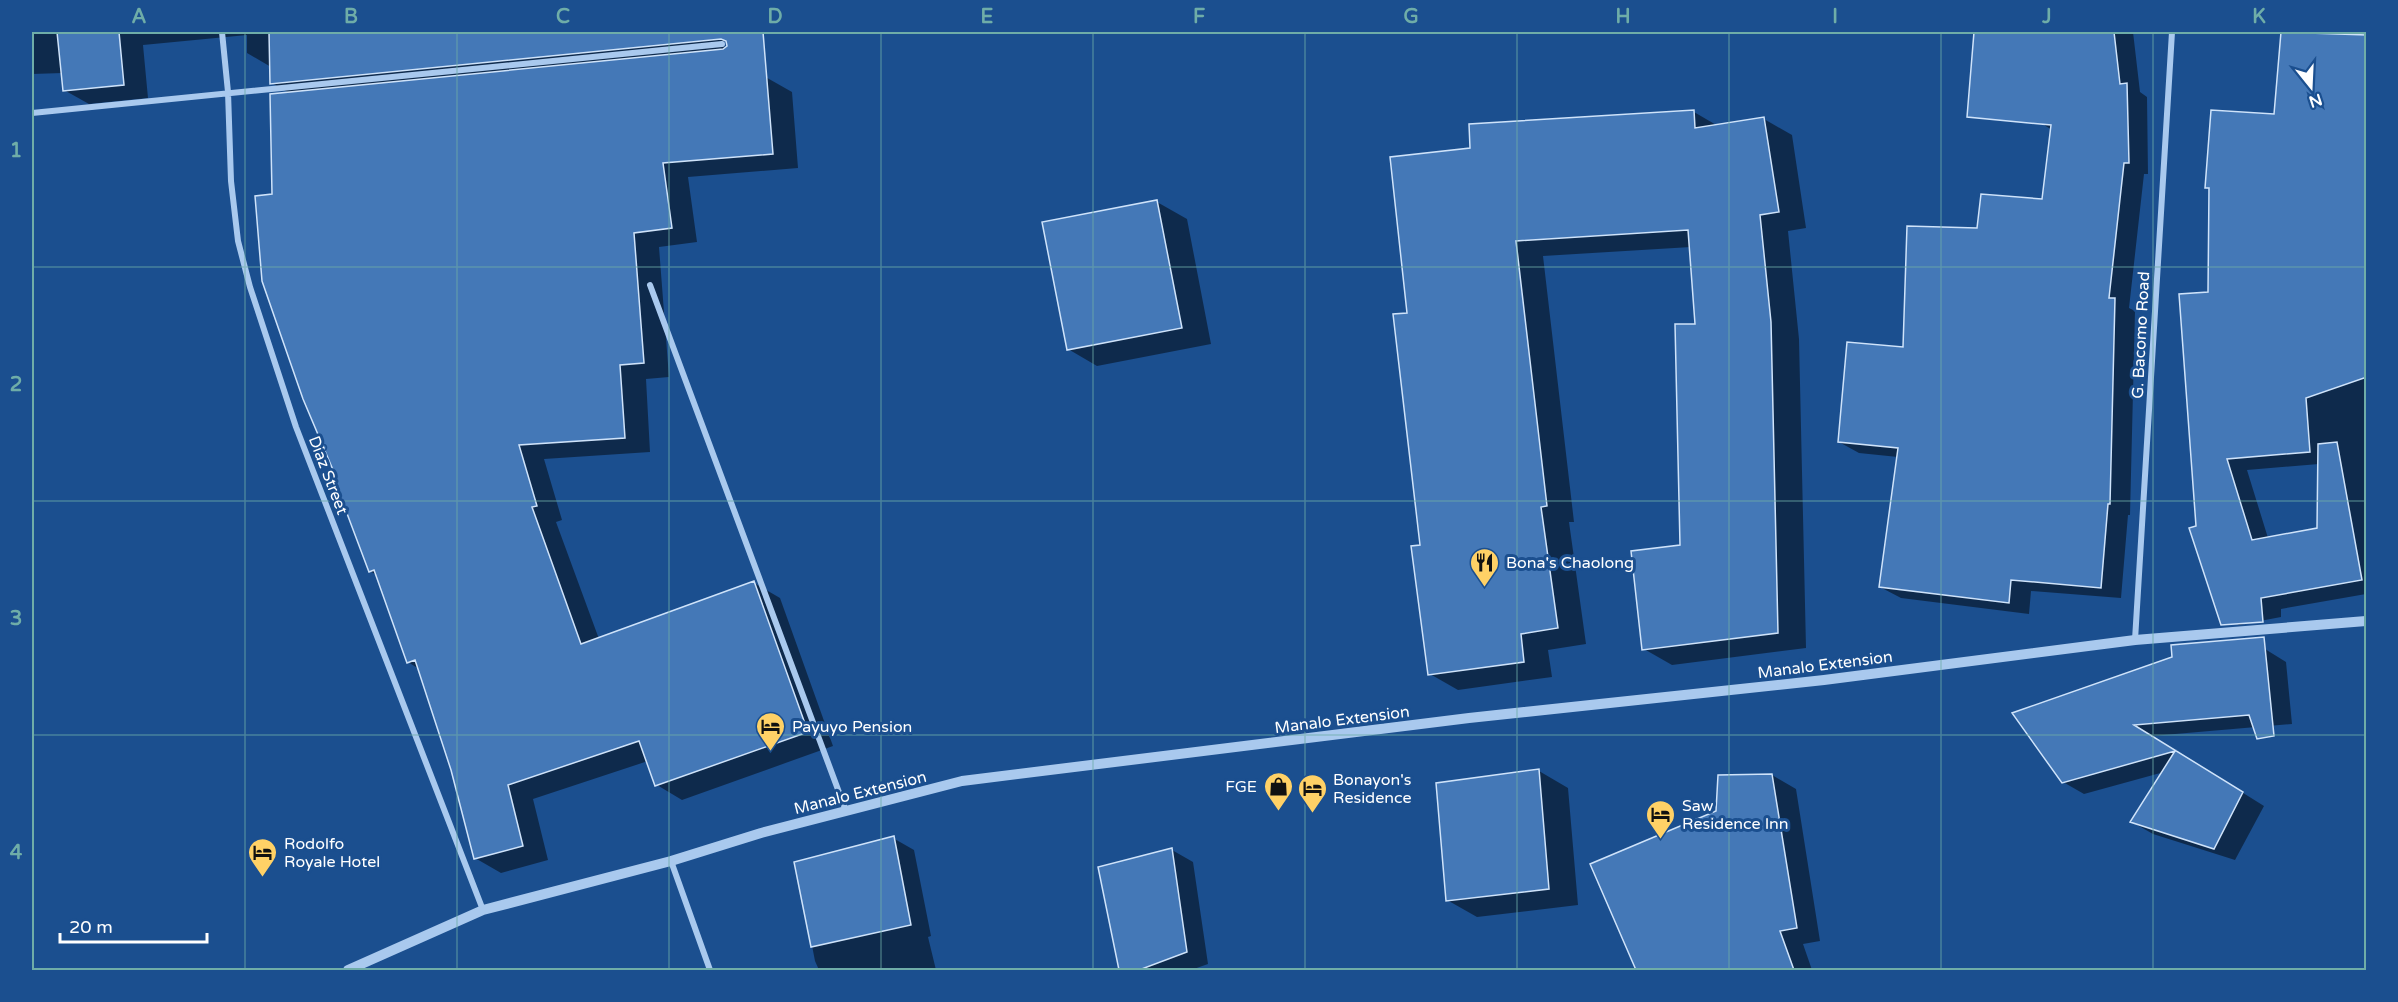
<svg xmlns="http://www.w3.org/2000/svg" width="2398" height="1002" font-family="'Varela Round',sans-serif">
	<style>
		.shadow { fill: #0007; fill-rule: evenodd }
		.building { fill: #4478b7; stroke: #cfe3fa; stroke-width: 1.5 }
		.lines { fill: none; stroke-linecap: round; stroke-linejoin: round }
		.minor { stroke: #a9c9ee; stroke-width: 6 }
		.tertiary { stroke: #a9c9ee; stroke-width: 10 }
		.grid { fill: none; stroke: #6fada8; stroke-width: 1.5; stroke-opacity: 0.55 }
		.labels { text-anchor: middle; stroke-width: 6; stroke-linejoin: round; paint-order: stroke }
		.street-label { font-size: 16px; fill: #fff; stroke: #1b4f8f }
		.poi-label { font-size: 16px; fill: #fff; stroke: #1b4f8f; text-anchor: start }
		.neatline { fill: none; stroke: #6fada8; stroke-width: 2 }
		.grid-label { font-size: 20px; text-anchor: middle; font-weight: bold; fill: #6fada8 }
	</style>
	<rect width="100%" height="100%" fill="#1b4f8f"/>
	<path class="shadow" d="M32 32H723L725 54 792 92 798 168 688 177 697 242 659 247 669 377 646 379 650 452 544 459 562 520 556 522 599 639 754 583 780 598 833 746 682 800 657 785 648 761 533 799 548 860 501 873 475 858 452 769 419 669 408 662 378 576 370 571 335 471 274 195 291 94 272 83 271 67 247 53V35L143 45 148 98 89 104 64 90 63 73 32 74Z
		M2031 32H2133L2140 92 2147 97 2148 174H2144L2129 308 2135 311 2130 515H2128L2121 598 2031 591 2029 614 1901 598 1880 587 1898 457 1859 453 1839 442 1904 349 1979 229 2042 211 2052 130 2041 123Z
		M2283 32H2329L2337 36H2366V594L2281 609V617L2239 625 2218 613 2197 527 2209 294 2211 189 2207 187 2275 116ZM2319 464 2318 529 2268 538 2247 470Z
		M1694 112 1718 126 1764 119 1792 135 1806 228 1788 231 1799 339 1806 648 1672 665 1644 649 1681 546 1697 325 1691 247 1543 256 1574 522H1569L1586 644 1548 650 1552 677 1458 690 1430 674 1409 314 1472 149Z
		M1157 202 1187 219 1211 344 1097 366 1068 349Z
		M2265 649 2286 662 2292 724 2152 736 2264 806 2235 860 2153 834 2132 822 2164 772 2084 794 2063 782 2015 713Z
		M1539 771 1568 788 1578 905 1477 917 1447 900Z
		M1772 775 1796 789 1820 941 1803 944 1812 970H1638L1592 865 1717 812Z
		M893 838 914 850 931 936 928 937 936 970H819L815 961 796 863Z
		M1172 850 1193 862 1208 964 1191 970H1120L1100 868Z
		M590 968 595 970H582Z"/>
	<path class="building" d="M57 32H119L124 85 63 91Z
		M269 32H763L773 154 663 163 672 228 634 233 644 363 620 365 625 438 519 445 537 506 532 507 581 644 754 581 808 732 655 786 639 741 508 785 523 846 474 859 451 770 415 660 407 663 374 570 369 572 331 471 333 470 303 399 262 281 255 196 272 194 270 94 723 49 727 46 726 41 721 39 270 84Z
		M1974 32H2114L2120 84 2127 83 2129 163H2124L2109 298H2115L2110 504H2108L2101 588 2011 580 2009 603 1879 587 1898 448 1838 442 1847 342 1903 347 1907 226 1977 228 1981 194 2042 199 2051 125 1967 117Z
		M2281 32 2367 35V377L2306 398 2310 452 2227 459 2252 540 2317 528 2318 444 2337 442 2362 580 2261 598 2263 622 2221 625 2189 528 2196 526 2179 294 2208 292 2209 188H2205L2211 110 2274 114Z
		M1694 110 1695 128 1764 117 1779 212 1760 215 1771 322 1778 633 1642 650 1631 551 1680 545 1675 324H1695L1688 230 1516 241 1547 506 1541 507 1558 628 1521 634 1524 662 1428 675 1411 546 1420 545 1393 314 1407 313 1390 157 1470 148 1469 124Z
		M1157 200 1182 328 1067 350 1042 222Z
		M2264 637 2274 736 2257 739 2249 715 2134 725 2243 792 2214 849 2130 822 2175 751 2062 783 2012 713 2172 657 2171 645Z
		M1539 769 1549 889 1446 901 1436 783Z
		M1772 774 1797 928 1780 931 1794 970H1636L1590 864 1716 811 1718 775Z
		M894 836 911 925 811 947 794 862Z
		M1172 848 1187 952 1139 970H1119L1098 867Z"/>
	<g class="lines">
		<path class="minor" d="M222 32 228 92 231 181 238 241 250 287 296 427 483 910
			M32 113 722 44
			M650 285 846 811
			M2135 640 2172 32
			M671 861 710 970"/>
		<path class="tertiary" d="M348 970 483 910 671 861 761 833 962 781 1469 718 1824 680 2135 640 2366 621"/>
	</g>
	<path class="grid" d="M245 32V970M457 32V970M669 32V970M881 32V970M1093 32V970M1305 32V970M1517 32V970M1729 32V970M1941 32V970M2153 32V970M32 267H2366M32 501H2366M32 735H2366"/>
	<defs>
		<symbol id="restaurant-pin" viewBox="-11 -11 22 30"><path d="M0 17L-7.5 6A9.5 9.5 0 1 1 7.5 6Z" fill="#ffd166" stroke="#1b4f8f"/><path d="M-5-6h1v4h1v-4h1v4h1v-4h1v5L-1.5 .5V6h-2V.5L-5-1ZM5-6V6H3V1.5H1.5Q1.5-4 5-6Z" fill="#111"/></symbol>
		<symbol id="hotel-pin" viewBox="-11 -11 22 30"><path d="M0 17L-7.5 6A9.5 9.5 0 1 1 7.5 6Z" fill="#ffd166" stroke="#1b4f8f"/><path d="M-6-4.5h1.5V1H6V5H4.5V3h-9V5H-6ZM-4 0a1.8 1.8 0 1 1 3.6 0ZM.5 0V-2.5h3Q6-2.5 6 0Z" fill="#111"/></symbol>
		<symbol id="shop-pin" viewBox="-11 -11 22 30"><path d="M0 17L-7.5 6A9.5 9.5 0 1 1 7.5 6Z" fill="#ffd166" stroke="#1b4f8f"/><path d="M-5-2.5h2.3a2.7 3.5 0 0 1 5.4 0H5L5.5 6h-11ZM-1.5-2.5h3a1.5 2.3 0 0 0-3 0Z" fill="#111"/></symbol>
	</defs>
	<g fill-rule="evenodd">
		<use href="#restaurant-pin" x="1468" y="546" width="33" height="45"/>
		<use href="#hotel-pin" x="754" y="710" width="33" height="45"/>
		<use href="#shop-pin" x="1262" y="770" width="33" height="45"/>
		<use href="#hotel-pin" x="1296" y="772" width="33" height="45"/>
		<use href="#hotel-pin" x="1644" y="798" width="33" height="45"/>
		<use href="#hotel-pin" x="246" y="836" width="33" height="45"/>
	</g>
	<g class="labels">
		<g class="street-label">
			<text transform="translate(2140 335) rotate(-87)" y="6">G. Bacomo Road</text>
			<text transform="translate(329 475) rotate(69)" y="6">Diaz Street</text>
			<text transform="translate(1825 664) rotate(-7)" y="6">Manalo Extension</text>
			<text transform="translate(1342 719) rotate(-7)" y="6">Manalo Extension</text>
			<text transform="translate(860 792) rotate(-14)" y="6">Manalo Extension</text>
		</g>
		<g class="poi-label">
			<text x="1506" y="568">Bona's Chaolong</text>
			<text x="792" y="732">Payuyo Pension</text>
			<text x="1333" y="785">Bonayon's<tspan x="1333" dy="18">Residence</tspan></text>
			<text x="1257" y="792" text-anchor="end">FGE</text>
			<text x="1682" y="811">Saw<tspan x="1682" dy="18">Residence Inn</tspan></text>
			<text x="284" y="849">Rodolfo<tspan x="284" dy="18">Royale Hotel</tspan></text>
		</g>
	</g>
	<rect width="2398" height="1002" fill="none" stroke="#1b4f8f" stroke-width="66"/>
	<g transform="translate(2311 87) rotate(162)" stroke="#1b4f8f" stroke-width="4.5" paint-order="stroke">
	<path d="M0-4.5L10 22L0 15L-10 22Z" fill="#ffffff"/>
	<text y="-9" font-size="16" font-weight="bold" text-anchor="middle" fill="#ffffff">N</text>
	</g>
	<path d="M60 933v9h147v-9" fill="none" stroke="#ffffff" stroke-width="3"/>
	<text x="69" y="933" font-size="18" fill="#ffffff" stroke="#1b4f8f" stroke-width="4.5" paint-order="stroke">20 m</text>
	<rect x="33" y="33" width="2332" height="936" class="neatline"/>
	<g class="grid-label">
		<text x="139" y="23">A</text>
		<text x="351" y="23">B</text>
		<text x="563" y="23">C</text>
		<text x="775" y="23">D</text>
		<text x="987" y="23">E</text>
		<text x="1199" y="23">F</text>
		<text x="1411" y="23">G</text>
		<text x="1623" y="23">H</text>
		<text x="1835" y="23">I</text>
		<text x="2047" y="23">J</text>
		<text x="2259" y="23">K</text>
		<text x="16" y="157">1</text>
		<text x="16" y="391">2</text>
		<text x="16" y="625">3</text>
		<text x="16" y="859">4</text>
	</g>
</svg>
